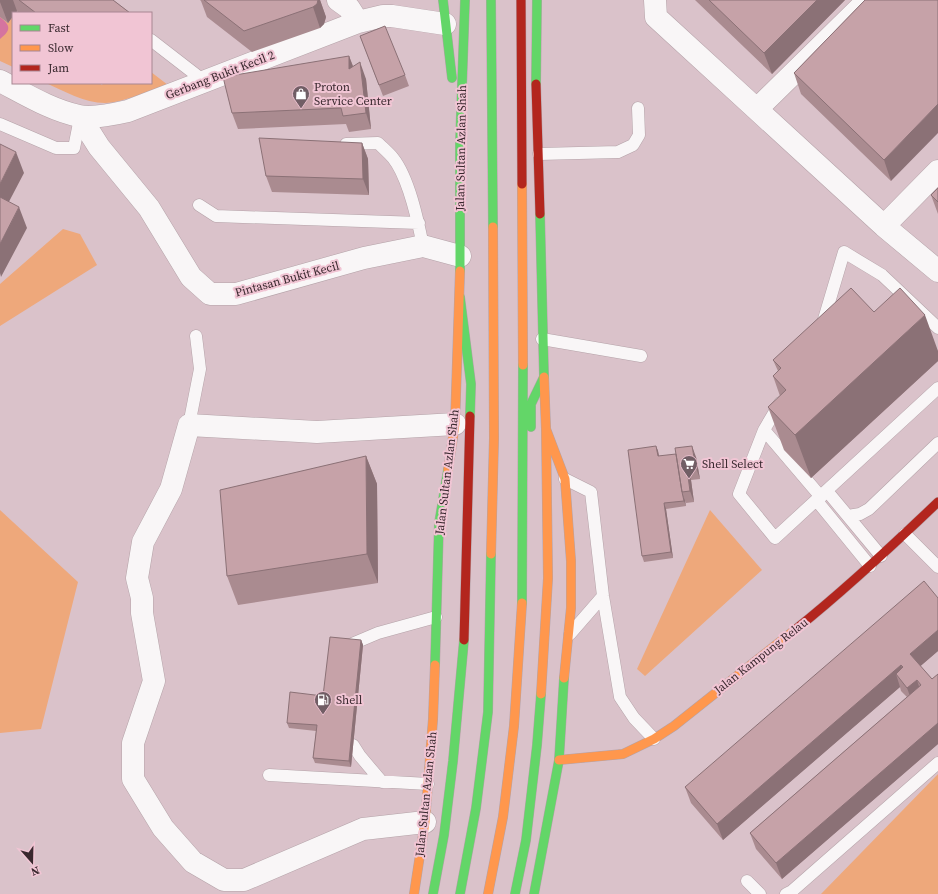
<svg xmlns="http://www.w3.org/2000/svg" width="938" height="894" font-family="'Source Serif 4',serif">
	<style>
		.green { fill: #eea87b }
		.water { fill: #d5749f }
		.lines { fill: none; stroke-linecap: round; stroke-linejoin: round }
		.lane-casing { stroke: #b4a2a8; stroke-width: 13 }
		.street-casing { stroke: #b4a2a8; stroke-width: 23 }
		.fast-casing { stroke: #b4a2a8; stroke-width: 10 }
		.slow-casing { stroke: #b4a2a8; stroke-width: 10 }
		.jam-casing { stroke: #b4a2a8; stroke-width: 10 }
		.lane { stroke: #f9f6f7; stroke-width: 12 }
		.street { stroke: #f9f6f7; stroke-width: 22 }
		.fast { stroke: #63d668; stroke-width: 9 }
		.slow { stroke: #ff974d; stroke-width: 9 }
		.jam { stroke: #b3261e; stroke-width: 9 }
		.wall { fill: #aa8b90 }
		.shaded-wall { fill: #8b7176 }
		.building { fill: #c6a2a8; stroke: #8b7176 }
		.labels { text-anchor: middle; stroke-width: 4; stroke-linejoin: round; paint-order: stroke }
		.street-label { font-size: 12px; fill: #39282e; stroke: #f1c5d4 }
		.poi-label { font-size: 12px; fill: #39282e; stroke: #f1c5d4; text-anchor: start }
	</style>
	<rect width="100%" height="100%" fill="#dac2ca"/>
	<path class="green" d="M13 16V67L0 61V17L8 23Z
		M151 72 168 85C151 90 122 103 105 103 84 103 64 91 46 83H99L102 85 103 83H151Z
		M63 229 80 234 97 265 0 326V284Z
		M0 510 78 582 41 729 0 733Z
		M710 510 762 570 645 676 637 669Z
		M938 774V894H821Z"/>
	<path class="water" d="M0 17C11 26 11 30 0 39Z"/>
	<g class="lines">
		<defs>
			<path id="lane" d="M151 40 204 81
				M0 124 56 148H74L80 118
				M346 144 378 143C383 148 389 153 393 158 409 178 418 221 423 246
				M539 154 618 152 633 145 639 135 638 108
				M199 205 216 216 419 223
				M822 326 844 252 882 275 938 328
				M542 339 641 356
				M780 403 764 430 821 497
				M189 425 200 369 196 336
				M764 430 739 494 775 538 938 388
				M565 479 591 492 603 596 620 697 634 718 654 739
				M827 491 881 556
				M817 501 870 566
				M848 516 860 514 869 509 938 443
				M905 534 938 567
				M570 634 603 596
				M352 644 378 633 436 617
				M353 745 360 756 382 782
				M269 775 428 784
				M747 881 760 894
				M786 894 792 891 938 763"/>
			<path id="street" d="M338 0 349 8 358 22
				M655 0 656 17 884 226 938 271
				M0 81C25 94 51 110 79 116 92 119 115 114 128 111L358 22 383 16H392L445 24
				M757 109 868 0
				M80 117 99 147 149 208 191 277 210 294H236L364 258 423 246 460 256
				M884 226 938 171
				M425 822 363 829 244 880H224L193 862 163 828 133 779V743L154 681 142 613V598L137 578 143 542 171 489 189 425 317 432 455 424"/>
			<path id="fast" d="M443 0 452 78
				M491 0 493 227
				M536 84 537 0
				M460 271V143L465 0
				M460 297 471 384 470 416
				M531 427V404L544 377 540 214
				M522 603 523 365
				M435 665 439 523 448 470
				M433 894 444 835 453 761 464 640
				M460 894 476 808 488 712 491 554
				M515 894 526 840 537 745 541 694
				M534 894 559 760 564 678"/>
			<path id="slow" d="M522 184 523 365
				M544 377 546 429 565 479 571 561V608L564 678
				M448 470 455 424 460 271
				M491 554 494 438 493 227
				M541 694 548 578 546 429
				M559 760 623 754 654 739 674 726 796 629
				M414 894 425 822 433 719 435 665
				M488 894 503 817 514 726 522 603"/>
			<path id="jam" d="M521 0 522 184
				M536 84 540 214
				M796 629C846 589 892 546 938 502
				M464 640 470 416"/>
		</defs>
		<use href="#lane" class="lane-casing"/>
		<use href="#street" class="street-casing"/>
		<use href="#fast" class="fast-casing"/>
		<use href="#slow" class="slow-casing"/>
		<use href="#jam" class="jam-casing"/>
		<use href="#lane" class="lane"/>
		<use href="#street" class="street"/>
		<use href="#fast" class="fast"/>
		<use href="#slow" class="slow"/>
		<use href="#jam" class="jam"/>
	</g>
	<path class="wall" d="M0 0H113L130 13H18L17 11 8 23 0 17Z
		M200 0H320L326 17 324 24 320 28 252 52 207 17 201 1Z
		M695 0H845L772 74Z
		M865 0 891 181 801 94 794 73Z
		M360 36 405 75 409 86 383 96Z
		M349 56 353 66 366 79 371 129 349 132 346 124 238 129 232 113Z
		M362 143 368 159 369 195 272 192 266 176Z
		M938 188V214L931 195Z
		M874 312 938 351V361L811 478 784 450 768 407 780 396 773 376 778 371 773 360Z
		M656 446 658 451 659 456 696 457 700 479 691 480 694 502 686 503 685 501 686 506 666 509 673 558 644 562 642 556Z
		M366 456 377 484 378 583 238 605 227 576Z
		M938 598V651L920 666 932 679 938 674V744L782 879 756 849 750 833 907 697 901 691 900 687 723 840 691 803 685 787Z
		M361 640 363 645 351 767 315 763 313 758 316 731 289 728 287 723 323 696Z"/>
	<path class="shaded-wall" d="M0 0H13L17 11 16 13H13V16L8 23 0 2Z
		M318 0H320L326 17 324 24 320 28 313 7Z
		M817 0H845L772 74 764 53Z
		M349 56 355 72 349 69Z
		M360 62 366 79 371 129 366 113Z
		M938 104V133L891 181 884 160Z
		M362 143 368 159 369 195 363 179Z
		M16 152 24 173 2 215 0 209V184Z
		M19 207 27 228 1 277 0 273V244Z
		M925 315 938 351V361L811 478 795 435Z
		M656 446 658 451 660 462 658 456Z
		M692 446 696 457 700 479 696 468Z
		M366 456 377 484 378 583 367 554Z
		M687 469 691 480 694 502 690 491Z
		M683 495 685 501 686 506 684 501Z
		M664 503 666 509 673 558 671 552Z
		M938 630V651L916 670 910 654Z
		M361 640 363 645 351 767 349 761Z
		M901 665 907 681 896 674 900 687 723 840 717 824Z
		M917 680 922 696 913 704 907 688Z
		M938 723V744L782 879 776 863Z"/>
	<path class="building" d="M19 0H113L130 13H36Z
		M204 0H318L317 4 313 7 244 31Z
		M709 0H817L764 53Z
		M865 0H938V104L884 160 794 73Z
		M385 26 405 75 379 85 360 36Z
		M349 56V69L360 62 366 113 343 116 341 108 232 113 223 77Z
		M259 138 362 143 363 179 266 176Z
		M0 144 16 152 0 184Z
		M938 188V202L931 195Z
		M0 197 19 207 0 244Z
		M851 288 874 312 900 288 925 315 795 435 768 407 786 390 773 376 781 368 773 360Z
		M656 446 658 456 676 454 682 492 684 501 664 503 671 552 642 556 628 450Z
		M692 446 696 468 687 469 690 491 682 492 675 448Z
		M366 456 367 554 227 576 220 490Z
		M924 581 938 598V630L910 654 932 679 938 674V723L776 863 750 833 921 685 917 680 907 688 896 674 903 667 901 665 717 824 685 787Z
		M330 637 361 640 349 761 313 758 317 725 287 723 290 692 323 696Z"/>
	<defs>
		<symbol id="shop-pin" viewBox="-11 -11 22 30"><path d="M0 17L-7.5 6A9.5 9.5 0 1 1 7.5 6Z" fill="#715e65" stroke="#f1c5d4"/><path d="M-5-2.5h2.3a2.7 3.5 0 0 1 5.4 0H5L5.5 6h-11ZM-1.5-2.5h3a1.5 2.3 0 0 0-3 0Z" fill="#fff"/></symbol>
		<symbol id="supermarket-pin" viewBox="-11 -11 22 30"><path d="M0 17L-7.5 6A9.5 9.5 0 1 1 7.5 6Z" fill="#715e65" stroke="#f1c5d4"/><path d="M-6-5.5h2.5l.6 2H6L4.5 2H-2.5L-4.4-4H-6ZM-1.5 3.2a1.3 1.3 0 1 0 .1 0ZM3 3.2a1.3 1.3 0 1 0 .1 0Z" fill="#fff"/></symbol>
		<symbol id="fuel-pin" viewBox="-11 -11 22 30"><path d="M0 17L-7.5 6A9.5 9.5 0 1 1 7.5 6Z" fill="#715e65" stroke="#f1c5d4"/><path d="M-5.5-6h7V0h2V4h1.3V-2.5L3-4.5l.8-.8L6-3V5H2.5V1h-1V6h-7ZM-4.2-4.7v3.2H.2V-4.7Z" fill="#fff"/></symbol>
	</defs>
	<g fill-rule="evenodd">
		<use href="#shop-pin" x="291" y="84" width="20" height="27"/>
		<use href="#supermarket-pin" x="679" y="454" width="20" height="27"/>
		<use href="#fuel-pin" x="313" y="690" width="20" height="27"/>
	</g>
	<g class="labels">
		<g class="street-label">
			<text transform="translate(220 75) rotate(-21)" y="4">Gerbang Bukit Kecil 2</text>
			<text transform="translate(461 148) rotate(-89)" y="4">Jalan Sultan Azlan Shah</text>
			<text transform="translate(287 279) rotate(-15)" y="4">Pintasan Bukit Kecil</text>
			<text transform="translate(447 472) rotate(-83)" y="4">Jalan Sultan Azlan Shah</text>
			<text transform="translate(761 656) rotate(-38)" y="4">Jalan Kampung Relau</text>
			<text transform="translate(426 794) rotate(-84)" y="4">Jalan Sultan Azlan Shah</text>
		</g>
		<g class="poi-label">
			<text x="314" y="91">Proton<tspan x="314" dy="14">Service Center</tspan></text>
			<text x="702" y="468">Shell Select</text>
			<text x="336" y="704">Shell</text>
		</g>
	</g>
	<rect x="12" y="12" width="140" height="72" fill="#f1c5d4" stroke="#a78692"/>
	<rect x="20" y="25" width="20" height="6" fill="#63d668" stroke="#a78692"/>
	<text x="48" y="32" font-size="12" fill="#39282e">Fast</text>
	<rect x="20" y="45" width="20" height="6" fill="#ff974d" stroke="#a78692"/>
	<text x="48" y="52" font-size="12" fill="#39282e">Slow</text>
	<rect x="20" y="65" width="20" height="6" fill="#b3261e" stroke="#a78692"/>
	<text x="48" y="72" font-size="12" fill="#39282e">Jam</text>
	<g transform="translate(32 862) rotate(160)" stroke="#f1c5d4" stroke-width="3" paint-order="stroke">
	<path d="M0-3L7 15L0 10L-7 15Z" fill="#39282e"/>
	<text y="-6" font-size="11" font-weight="bold" text-anchor="middle" fill="#39282e">N</text>
	</g>
</svg>
